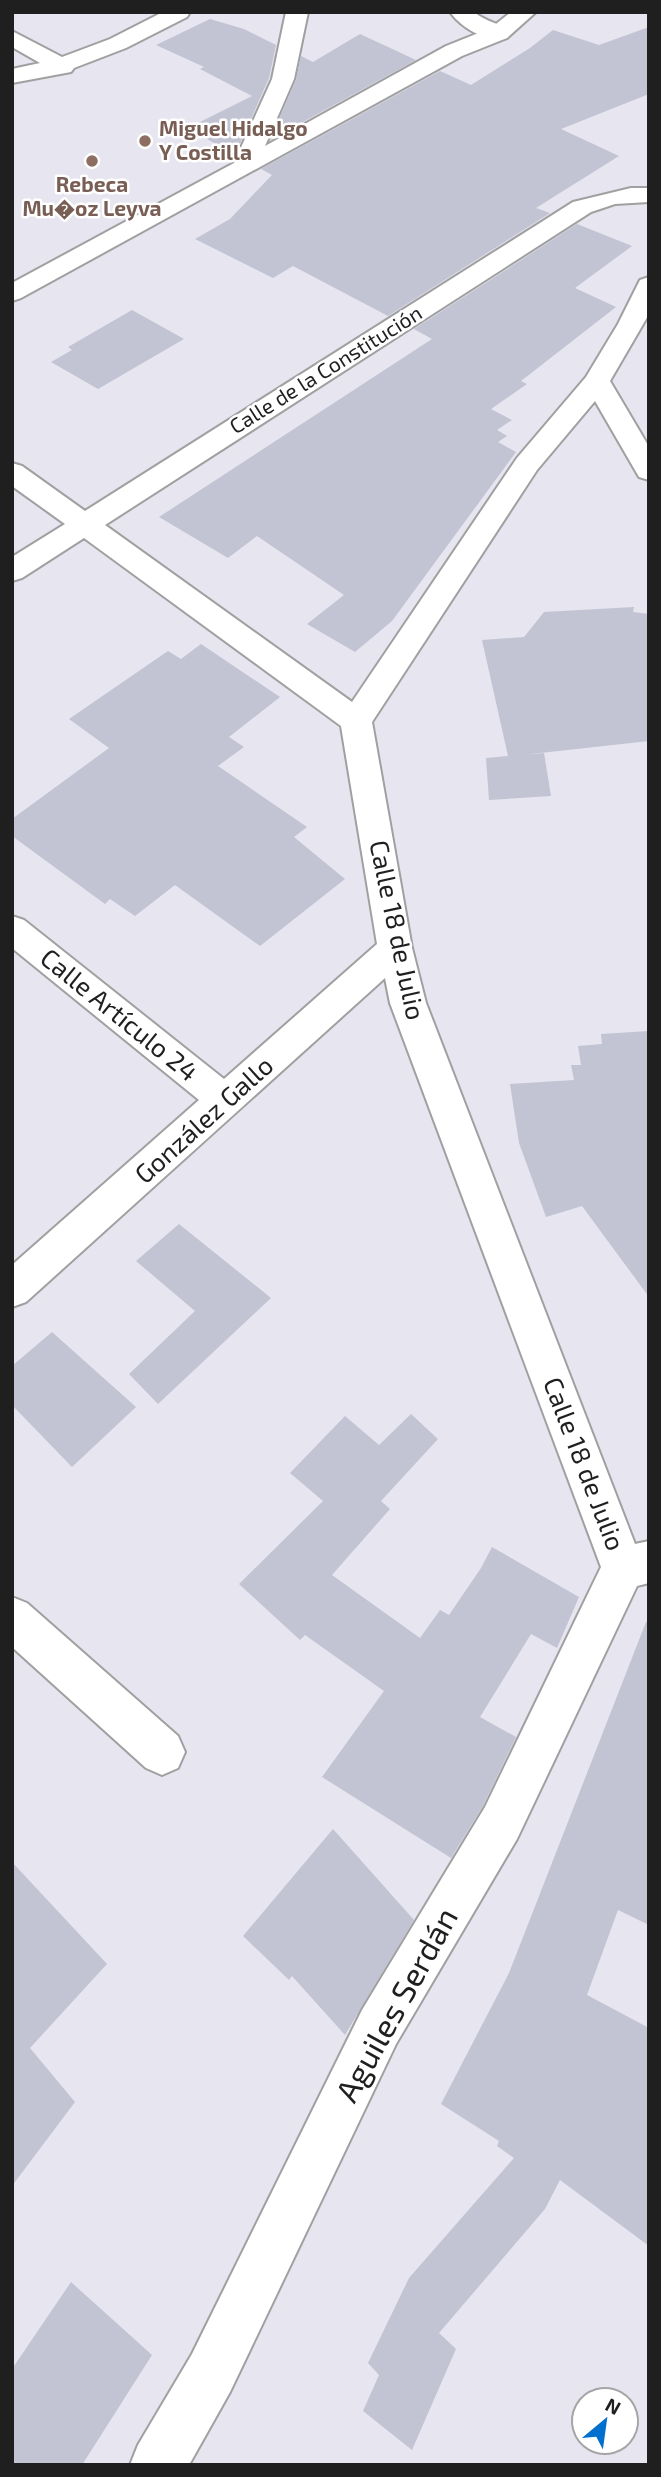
<svg xmlns="http://www.w3.org/2000/svg" width="661" height="2477" font-family="'Exo 2',sans-serif">
	<style>
		.building { fill: #c2c4d3 }
		.lines { fill: none; stroke-linecap: round; stroke-linejoin: round }
		.minor-casing { stroke: #a0a0a0; stroke-width: 4 }
		.tertiary-casing { stroke: #a0a0a0; stroke-width: 4 }
		.minor { fill: #fff; fill-rule: evenodd }
		.tertiary { fill: #fff; fill-rule: evenodd }
		.education-dot { fill: #8d6e63; stroke: #fff; stroke-width: 2.5 }
		.labels { text-anchor: middle; stroke-width: 5; stroke-linejoin: round; paint-order: stroke }
		.far-education-label { font-size: 21px; font-weight: bold; fill: #785e54; stroke: #fff; text-anchor: start }
		.far-street-label { font-size: 21px; fill: #1f1f1f; stroke: #fff }
		.street-label { font-size: 26px; fill: #1f1f1f; stroke: #fff }
		.near-street-label { font-size: 32px; fill: #1f1f1f; stroke: #fff }
	</style>
	<rect width="100%" height="100%" fill="#e6e5f0"/>
	<path class="building" d="M210 19 244 29 276 45 269 78 235 155 188 128 252 96 200 69 204 67 156 45Z
		M649 27V94L561 129 619 156 536 208 550 213 388 316 293 266 273 278 195 239 230 219 272 175 261 169 440 71 471 85 530 48 553 30 599 45Z
		M360 34 416 60 270 140 296 80 301 56 313 62Z
		M577 224 632 246 575 288 616 307 521 381 527 384 491 409 512 420 497 430 507 436 498 442 516 452 392 621 355 652 307 624 344 595 257 536 228 558 159 517 432 339 414 329Z
		M132 310 184 339 98 389 51 362 72 350 68 347Z
		M634 607 633 612 649 614V741L522 755 544 753 551 796 489 800 486 758 508 756 482 640 524 637 544 612Z
		M201 644 280 697 229 737 244 747 218 766 307 827 294 837 345 879 260 946 175 885 135 916 110 899 105 904 12 836V819L109 748 69 719 168 651 181 659Z
		M649 1031V1297L582 1206 546 1217 519 1143 510 1084 574 1080 571 1065H581L578 1046 602 1044 601 1034Z
		M179 1224 271 1298 158 1404 129 1374 195 1311 136 1261Z
		M52 1332 136 1407 72 1467 12 1405V1366Z
		M411 1414 438 1439 381 1501 390 1509 332 1575 420 1638 440 1610 449 1615 481 1568 492 1547 579 1597 557 1648 531 1634 480 1717 516 1737 483 1806 451 1858 322 1777 384 1691 305 1635 300 1640 239 1584 323 1501 290 1473 345 1416 379 1445Z
		M646 1622H649V1925L618 1910 587 1995 649 2028V2246L560 2180 545 2209 439 2333 456 2349 412 2450 363 2411 379 2375 368 2363 409 2278 514 2158 497 2146 499 2141 441 2104 509 1973Z
		M333 1829 414 1920 345 2035 292 1976 289 1980 243 1936Z
		M12 1862 107 1964 30 2048 75 2102 12 2186Z
		M71 2282 152 2355 82 2465H12V2369Z"/>
	<g class="lines">
		<defs>
			<path id="minor" d="M163 12H190L187 17 126 48 74 68 71 72 12 83V69L40 63 12 47V31L62 57 110 39Z
				M450 12H474C485 22 502 23 510 33L507 38C486 43 462 28 450 12Z
				M631 188H649V202L615 204 591 212 105 525 352 702 517 458 586 377 618 324 640 280 649 277V314L610 381 649 447V480L639 477 595 401 537 470 372 722 412 948 426 1003 635 1544 649 1541V1583L637 1586 517 1839 396 2044 230 2392 189 2465H130L138 2445 192 2354 362 2010 485 1807 601 1567 390 1003 385 978 26 1302 12 1307V1265L199 1100 12 948V916L24 920 224 1079 377 944 341 726 84 538 22 578 12 581V557L65 524 12 486V463L22 466 85 511 573 202Z
				M12 1597 27 1603 178 1736 185 1752 178 1768 162 1775 146 1768 12 1647Z"/>
			<path id="tertiary" d="M286 12H308L294 79 265 146 446 46 491 28 511 12H536L507 38 462 56 21 298 12 301V283L234 163 272 79Z"/>
		</defs>
		<use href="#minor" class="minor-casing"/>
		<use href="#tertiary" class="tertiary-casing"/>
		<use href="#minor" class="minor"/>
		<use href="#tertiary" class="tertiary"/>
	</g>
	<g class="education-dot">
		<circle cx="145" cy="141" r="7"/>
		<circle cx="92" cy="161" r="7"/>
	</g>
	<g class="labels">
		<g class="far-education-label">
			<text x="159" y="136">Miguel Hidalgo<tspan x="159" dy="24">Y Costilla</tspan></text>
			<text x="92" y="192" text-anchor="middle">Rebeca<tspan x="92" dy="24">Mu�oz Leyva</tspan></text>
		</g>
		<g class="far-street-label">
			<text transform="translate(326 370) rotate(-32)" y="7">Calle de la Constitución</text>
		</g>
		<g class="street-label">
			<text transform="translate(397 930) rotate(78)" y="9">Calle 18 de Julio</text>
			<text transform="translate(119 1015) rotate(39)" y="9">Calle Artículo 24</text>
			<text transform="translate(204 1120) rotate(-42)" y="9">González Gallo</text>
			<text transform="translate(584 1464) rotate(69)" y="9">Calle 18 de Julio</text>
		</g>
		<g class="near-street-label">
			<text transform="translate(397 2005) rotate(-61)" y="11">Aguiles Serdán</text>
		</g>
	</g>
	<rect width="661" height="2477" fill="none" stroke="#1f1f1f" stroke-width="28"/>
	<g transform="translate(605 2421) rotate(29)"><circle r="33" fill="#ffffff" stroke="#a5a5a5" stroke-width="2"/>
	<path d="M0-5L12 26L0 18L-12 26Z" fill="#006fce"/>
	<text y="-10" font-size="19" font-weight="bold" text-anchor="middle" fill="#1f1f1f">N</text>
	</g>
</svg>
